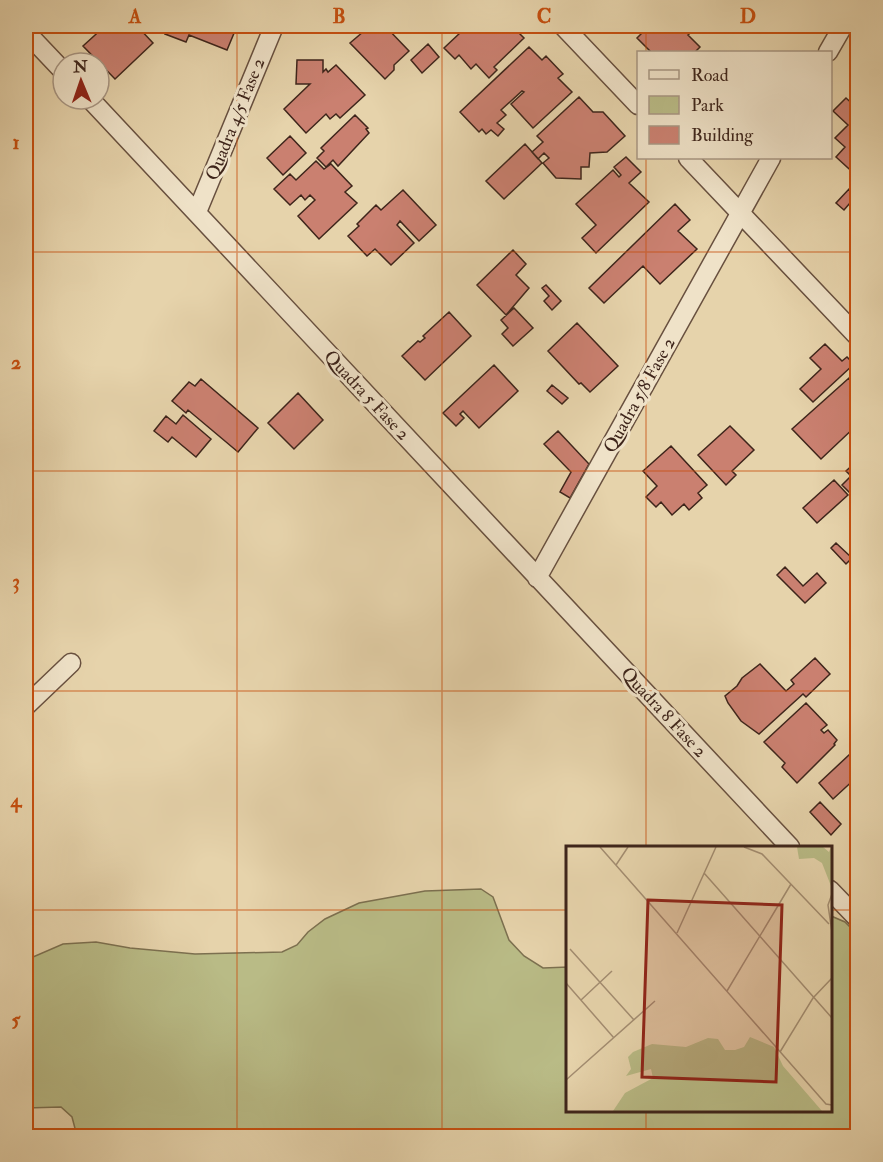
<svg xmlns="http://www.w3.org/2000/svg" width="883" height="1162" font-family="'IM FELL Double Pica',serif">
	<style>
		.green { fill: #b9bb86; stroke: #7c7050; stroke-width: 1.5 }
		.building { fill: #ca8070; stroke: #3e251b; stroke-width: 1.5 }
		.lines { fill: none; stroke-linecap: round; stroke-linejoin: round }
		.minor-casing { stroke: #68503f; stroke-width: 21 }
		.minor { stroke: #efe2c8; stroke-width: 18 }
		.grid { fill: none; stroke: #c64f0f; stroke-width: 1.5; stroke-opacity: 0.55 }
		.labels { text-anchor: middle; stroke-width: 6; stroke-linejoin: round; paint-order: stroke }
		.street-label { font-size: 18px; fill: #3e251b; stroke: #efe2c8 }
		.inset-road { fill: none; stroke: #a38d71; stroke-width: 1.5 }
		.view { fill: #8f2418; fill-opacity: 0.15; stroke: #8f2418; stroke-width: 3 }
		.inset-edge { fill: none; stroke: #3e251b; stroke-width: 3 }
		.neatline { fill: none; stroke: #c64f0f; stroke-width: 2 }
		.grid-label { font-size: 20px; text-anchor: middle; font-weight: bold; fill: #c64f0f }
	</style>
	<rect width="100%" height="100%" fill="#e6d3ab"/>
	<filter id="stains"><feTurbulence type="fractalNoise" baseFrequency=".00333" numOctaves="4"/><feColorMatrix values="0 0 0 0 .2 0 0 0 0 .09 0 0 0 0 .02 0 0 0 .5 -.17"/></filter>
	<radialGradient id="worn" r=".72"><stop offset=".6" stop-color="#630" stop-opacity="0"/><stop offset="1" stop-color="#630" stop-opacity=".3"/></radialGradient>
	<path class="green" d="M481 889 493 897 509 940 524 956 543 968 568 967V1110H830L831 916 845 922 857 934V1136H77L72 1117 61 1107 26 1108V960L63 944 96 942 130 948 195 954 282 952 297 945 308 932 325 919 359 903 425 891Z"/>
	<path class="building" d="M105 26H137L153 43 115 79 83 46Z
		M169 26H237L227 50 189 35 186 42 165 34Z
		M370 26H385L409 51 394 65V70L385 79 350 43Z
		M465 26H517L514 28 524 38 494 67 497 70 489 78 476 64 471 69 459 55 455 59 444 48 461 32 460 31Z
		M649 26H694L696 28 688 35 700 47 695 52H651L637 38Z
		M428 44 439 57 422 73 411 60Z
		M529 47 542 60 546 56 563 74 558 78 572 92 533 128 511 104 524 92 522 91 501 110 506 115 497 123 504 129 498 136 491 130 486 134 482 129 479 132 460 112Z
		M297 60H323V72L326 69 328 72 336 65 365 95 340 118 336 114 330 119 326 114 306 133 284 109 310 84H296Z
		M579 97 593 112H603L625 136 607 152 590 153 589 167H581V179L556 178 543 163 549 158 544 153 538 159 532 152 543 142 537 136Z
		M846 98 858 109V177L836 157 845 147 835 138 848 125 833 111Z
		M355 115 368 128 366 129 369 133 338 166 333 160 326 167 317 158 324 151 321 148Z
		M290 136 306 153 283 175 267 158Z
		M525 144 542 163 504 199 486 181Z
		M626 157 641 172 629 183 649 202 596 253 582 238 596 225 576 204 613 170 619 177 621 175 614 167Z
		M316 161 324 169 331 164 352 186 345 192 357 203 319 239 298 216 315 200 310 195 305 200 301 195 290 205 274 189 290 174 296 180Z
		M849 189 856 196 844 210 836 203Z
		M403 190 436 225 419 241 400 221 397 225 414 243 391 265 375 249 367 256 348 236 359 226 357 224 376 205 381 210Z
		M675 204 690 220 678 231 697 249 660 284 643 266 604 303 589 288Z
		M513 250 526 264 516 275 529 288 506 315 477 285Z
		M546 285 561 301 552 310 544 301 549 296 542 288Z
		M514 308 533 328 513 346 502 334 508 328 501 320Z
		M449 312 471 336 425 380 402 356 418 341 420 342 425 338 423 336Z
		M577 323 618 366 590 392 581 383 579 384 548 351Z
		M825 344 842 361 847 357 854 364 813 402 800 389 821 369 810 358Z
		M494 365 518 391 479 428 463 411 460 414 464 418 456 426 443 413Z
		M849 378 858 388V424L821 459 792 429Z
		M201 379 258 428 238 452 188 410 186 413 172 401 189 382 195 386Z
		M552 385 568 398 562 404 547 391Z
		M298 393 323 420 294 449 268 423Z
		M183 415 211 439 196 457 172 437 168 442 154 431 166 416 176 424Z
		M730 426 754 450 732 471 736 475 726 485 698 455Z
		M558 431 589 464 570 498 560 492 571 472 544 444Z
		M671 446 707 485 698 493 702 498 689 510 684 504 672 515 661 502 656 507 646 497 657 486 643 471Z
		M858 460V501L842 485 851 476 846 471Z
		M834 480 848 495 817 523 803 508Z
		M836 543 852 558 846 564 831 548Z
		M785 567 803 586 817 573 826 583 805 603 777 575Z
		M815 658 830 674 806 697 803 694 759 734 741 721 728 703 725 696 737 686 742 678 760 664 786 691 794 684 791 680Z
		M806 703 827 725 821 730 824 733 828 730 837 740 834 744 835 745 797 783 782 767 785 763 764 742Z
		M850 754 858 762V776L833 799 819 783Z
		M820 802 841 824 831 835 810 812Z
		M858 850V866L851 859 854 857 852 855Z"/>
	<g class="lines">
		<defs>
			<path id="minor" d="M563 26 638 105
				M26 32 63 71
				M828 52 843 26
				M90 99 790 847
				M688 158 858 337
				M197 212 274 26
				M537 578 771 158
				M26 706 71 663
				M830 890 858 919"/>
		</defs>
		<use href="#minor" class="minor-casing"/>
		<use href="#minor" class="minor"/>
	</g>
	<path class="grid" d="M237 26V1136M442 26V1136M646 26V52M646 158V847M26 252H858M26 471H858M26 691H858M26 910H568M830 910H858M646 1110V1136"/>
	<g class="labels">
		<g class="street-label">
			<text transform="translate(235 119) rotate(-68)" y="6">Quadra 4/5 Fase 2</text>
			<text transform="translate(367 395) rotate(47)" y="6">Quadra 5 Fase 2</text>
			<text transform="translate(639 395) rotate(-61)" y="6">Quadra 5/8 Fase 2</text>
			<text transform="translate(664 712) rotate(47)" y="6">Quadra 8 Fase 2</text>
		</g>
	</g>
	<g transform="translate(566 846)">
		<rect width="266" height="266" fill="#e6d3ab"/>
		<path d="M231 1H257L263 6 265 1V40L256 17 248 12 233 13ZM184 191 208 201 217 220 256 265H47L59 247 87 232 85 223 60 230 65 223 62 211 67 206 86 198 120 201 142 192 152 193 159 204H169L178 201Z" fill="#b9bb86"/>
		<path class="inset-road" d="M34 1 260 258 266 259M178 1 196 8 263 78M50 19 62 1M138 27 266 172M266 48 262 59 266 86M111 87 150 1M4 103 68 174M0 137 48 192M161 145 225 38M15 154 46 125M214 206 247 152 266 132M0 234 89 155"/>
		<path class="view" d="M82 54 216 59 210 236 76 231Z"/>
		<rect width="266" height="266" class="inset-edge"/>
	</g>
	<rect width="883" height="1162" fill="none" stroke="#e6d3ab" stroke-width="66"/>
	<rect x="637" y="51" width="195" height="108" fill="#efe2c8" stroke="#a89683" stroke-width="1.5"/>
	<rect x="649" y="70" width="30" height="9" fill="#efe2c8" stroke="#a89683" stroke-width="1.5"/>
	<text x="691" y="81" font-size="18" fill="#3e251b">Road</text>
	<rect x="649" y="96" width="30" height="18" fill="#b9bb86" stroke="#a89683" stroke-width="1.5"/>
	<text x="691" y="111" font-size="18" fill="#3e251b">Park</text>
	<rect x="649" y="126" width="30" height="18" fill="#ca8070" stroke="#a89683" stroke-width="1.5"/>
	<text x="691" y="141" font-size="18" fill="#3e251b">Building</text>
	<g transform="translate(81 81) rotate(358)"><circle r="28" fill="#efe2c8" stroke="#a89683" stroke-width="1.5"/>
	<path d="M0-4.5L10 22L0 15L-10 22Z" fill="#8f2418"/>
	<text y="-9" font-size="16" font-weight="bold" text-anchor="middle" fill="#3e251b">N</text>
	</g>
	<rect x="33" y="33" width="817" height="1096" class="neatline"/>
	<g class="grid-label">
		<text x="135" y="23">A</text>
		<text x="339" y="23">B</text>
		<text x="544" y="23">C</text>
		<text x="748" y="23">D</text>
		<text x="16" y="149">1</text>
		<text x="16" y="369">2</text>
		<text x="16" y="588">3</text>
		<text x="16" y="807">4</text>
		<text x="16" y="1026">5</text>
	</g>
	<rect width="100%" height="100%" filter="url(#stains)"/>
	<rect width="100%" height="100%" fill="url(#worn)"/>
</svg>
